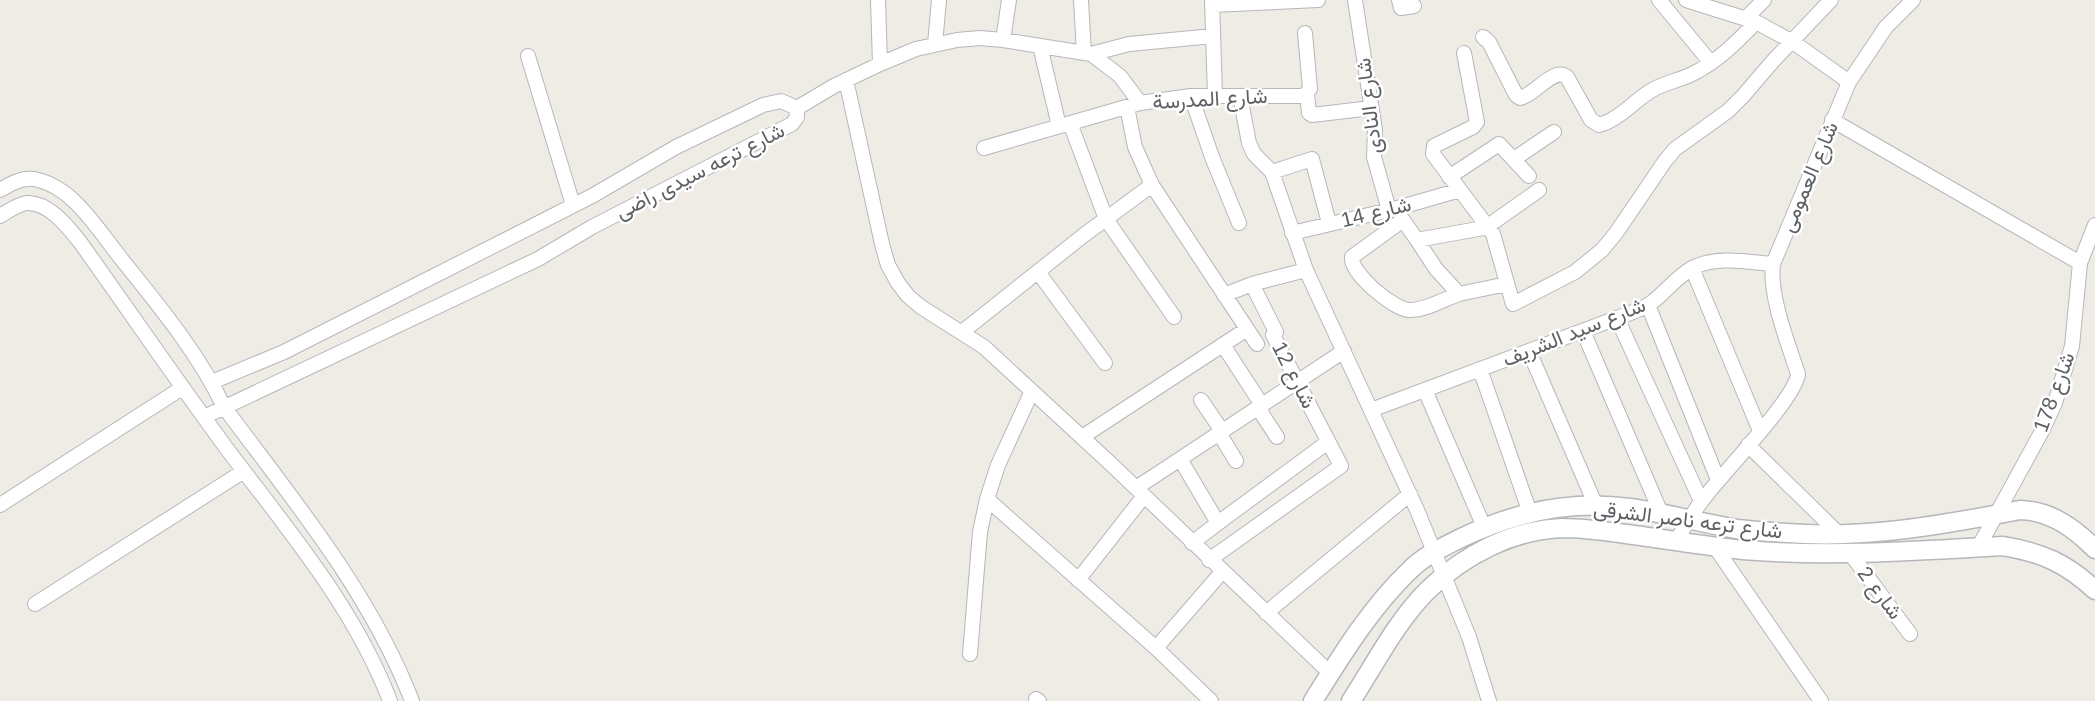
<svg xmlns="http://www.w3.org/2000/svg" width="2095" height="701" font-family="Helvetica,Vazirmatn,sans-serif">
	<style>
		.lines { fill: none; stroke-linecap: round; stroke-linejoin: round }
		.minor-casing { stroke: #b5b7ba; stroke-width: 16 }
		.tertiary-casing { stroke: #b5b7ba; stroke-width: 21 }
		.minor { stroke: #fff; stroke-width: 14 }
		.tertiary { stroke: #fff; stroke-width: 18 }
		.labels { text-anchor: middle; stroke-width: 5; stroke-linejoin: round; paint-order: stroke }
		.street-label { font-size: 21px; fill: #5d6064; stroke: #fff }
	</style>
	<rect width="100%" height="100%" fill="#eeece5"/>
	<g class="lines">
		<defs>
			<path id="minor" d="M878 0 880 64
				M1081 0 1084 53
				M1212 0 1215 96
				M1355 0 1375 130 1374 157 1389 210
				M1399 0 1401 8 1414 6
				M1659 0 1711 63
				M1686 0 1756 22 1793 42 1849 82
				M1212 5 1318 0
				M1746 18 1764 0
				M1483 37 1489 42 1516 95 1520 98C1535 95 1554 66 1567 77L1591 120 1599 125C1617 121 1633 102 1649 92 1662 83 1678 81 1692 74 1717 62 1737 42 1756 22
				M1003 40 1009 0
				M935 44 939 0
				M1040 46 1059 126
				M1464 53 1477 122 1473 127 1434 146 1433 154 1493 234 1513 304 1575 272 1602 250 1616 233 1665 161 1675 149 1728 111 1743 96 1773 61 1831 0
				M1091 54 1120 76 1140 103
				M528 56 573 205
				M846 80 882 244 888 265 898 283 908 296 921 307 984 347 1112 465 1330 673
				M1307 94 1309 113 1312 115 1371 108
				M1191 96 1212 157 1239 223
				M1240 96 1249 143 1254 154 1272 172 1306 270
				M1127 107 1135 147 1152 185 1257 344
				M1832 120 2080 263
				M1070 123 1106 219 1174 317
				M984 148 1140 103 1191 96H1304L1310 89 1305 33
				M1514 159 1554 132
				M1272 172 1312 159 1329 223
				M1449 177 1499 144 1529 176
				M0 190C12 183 24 176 38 180 51 183 65 192 74 201 92 218 107 241 123 261 159 306 199 354 224 407 293 500 370 592 412 701
				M0 216C8 211 17 205 26 203 48 201 68 227 80 242 130 312 179 384 230 453 289 531 355 609 390 701
				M1488 226 1539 190
				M1292 233 1394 209 1460 190
				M1417 240 1436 269 1459 294 1507 284
				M1692 268 1760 431
				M1038 272 1105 363
				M1459 294C1444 299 1424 311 1409 310 1393 309 1350 273 1352 257L1403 220 1417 240 1489 227
				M1224 295 1252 284 1306 270 1417 510 1469 637 1489 701
				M1648 305 1718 480
				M1617 318 1701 501
				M1583 331 1661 513
				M962 332 1084 235 1152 185
				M1223 345 1262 405
				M1529 351 1596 506
				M1480 369 1530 513
				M212 382 284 352 592 196 676 147 763 105 781 101 797 108
				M1425 390 1484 527
				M1201 400 1222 431
				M1258 408 1277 437
				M1371 410 1617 318C1628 314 1641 310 1651 303 1666 292 1678 275 1694 267 1718 256 1748 262 1773 264
				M204 417 538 259 592 227 792 124 797 117V108L834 86 880 64 916 49 957 40 980 38 1003 40 1091 54 1129 44 1213 36
				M1219 433 1236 461
				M1082 437 1247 329
				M1748 445 1839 534
				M1180 459 1218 523 1192 543
				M1136 488 1344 351
				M987 499 1156 648 1211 701
				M0 505 182 388
				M1218 523 1328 442
				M1676 541C1684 528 1692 514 1701 502 1719 477 1796 398 1798 374 1788 343 1769 296 1773 264L1849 82 1886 27 1913 0
				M1715 547 1821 701
				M1978 548 2042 431 2055 403 2072 346 2080 263 2095 225
				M1850 553 1910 634
				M1209 560 1341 466 1273 335 1276 332 1252 284
				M1078 580 1144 496
				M35 604 244 471
				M1266 613 1410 494
				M1156 648 1222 572
				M970 654 980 532 987 499 998 465 1032 391
				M1036 699 1039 701"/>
			<path id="tertiary" d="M1313 701C1341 656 1371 607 1410 570 1424 556 1441 548 1459 539 1512 513 1571 500 1630 508 1666 513 1701 523 1737 529 1753 531 1770 532 1787 533 1865 539 1943 525 2020 510 2051 511 2074 528 2095 549
				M1351 701C1375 664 1397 620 1429 589 1464 555 1512 530 1562 528 1583 528 1605 531 1626 534 1665 539 1704 546 1743 550 1829 557 1916 551 2002 546 2041 552 2066 563 2095 590"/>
		</defs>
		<use href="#minor" class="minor-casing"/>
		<use href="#tertiary" class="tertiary-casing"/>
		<use href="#minor" class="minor"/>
		<use href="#tertiary" class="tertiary"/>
	</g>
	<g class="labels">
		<g class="street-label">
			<text transform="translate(1210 99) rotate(-3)" y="7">شارع المدرسة</text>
			<text transform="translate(1369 106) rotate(-97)" y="7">شارع النادى</text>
			<text transform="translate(700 171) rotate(-27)" y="7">شارع ترعه سيدى راضى</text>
			<text transform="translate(1809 177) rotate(-67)" y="7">شارع العمومى</text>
			<text transform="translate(1376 212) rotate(-14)" y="7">شارع 14</text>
			<text transform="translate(1574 332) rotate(-22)" y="7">شارع سيد الشريف</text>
			<text transform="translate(1294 375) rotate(63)" y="7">شارع 12</text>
			<text transform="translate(2054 392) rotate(-70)" y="7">شارع 178</text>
			<text transform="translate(1688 520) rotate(7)" y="7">شارع ترعه ناصر الشرقى</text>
			<text transform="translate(1880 593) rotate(53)" y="7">شارع 2</text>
		</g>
	</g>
</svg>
